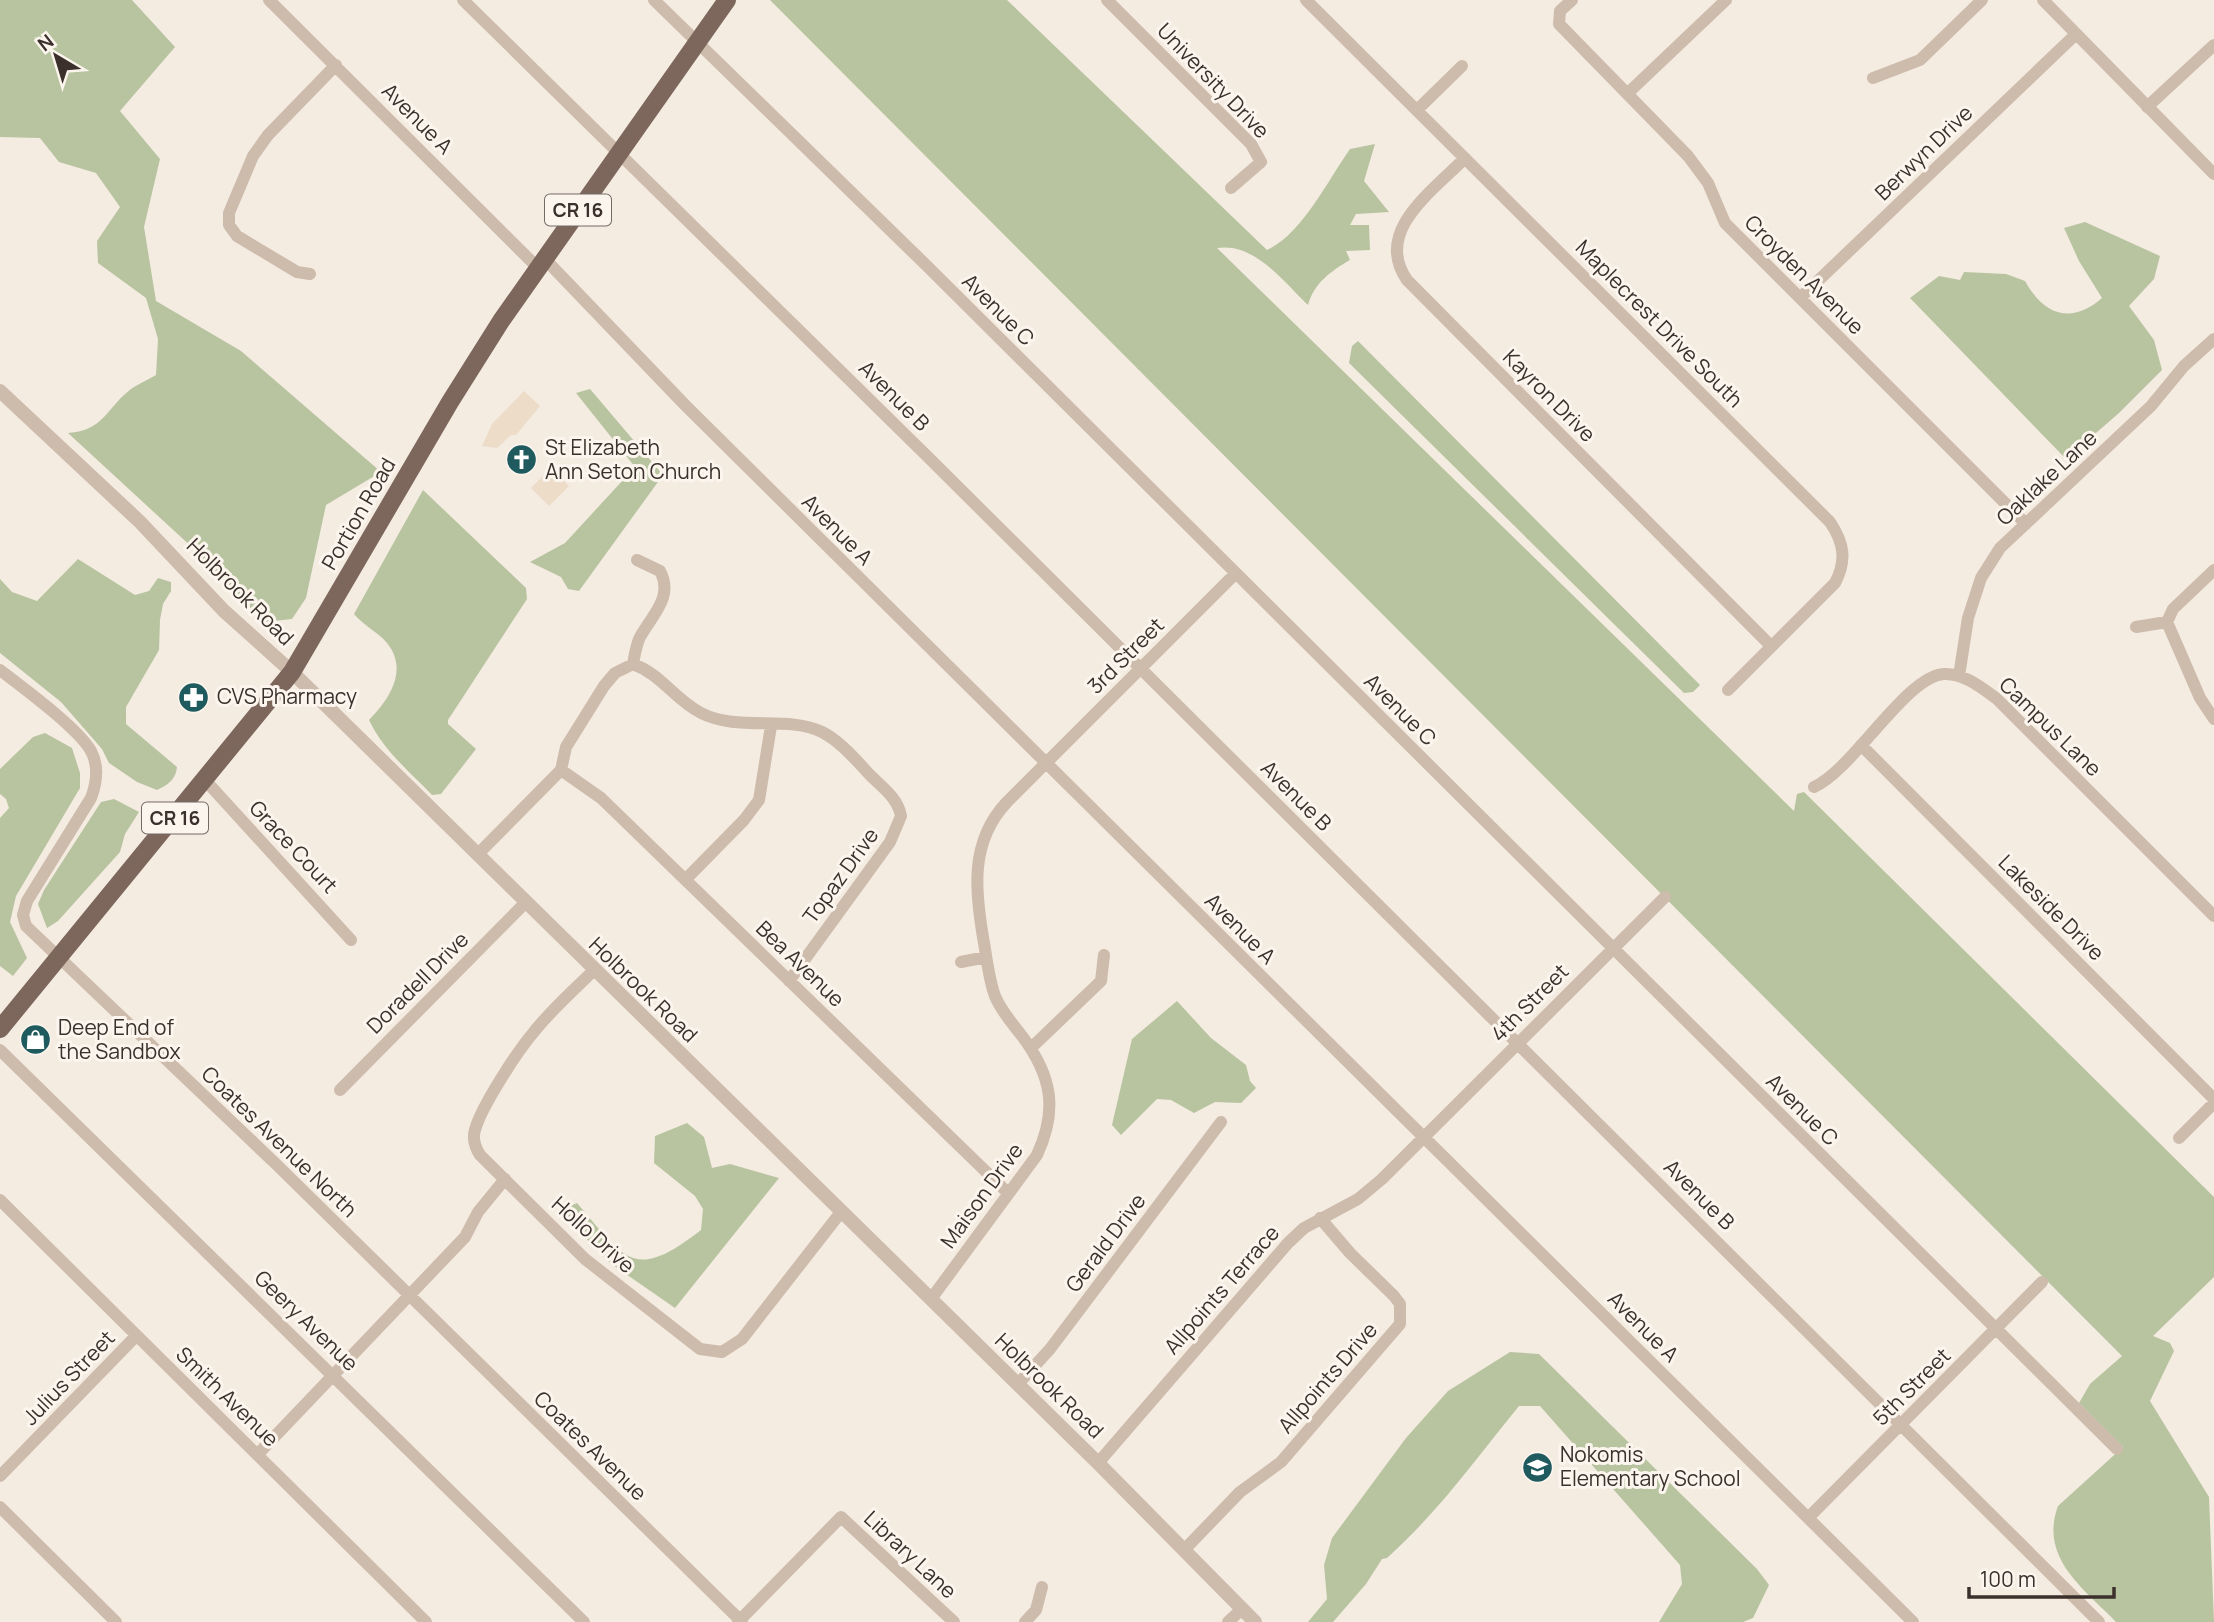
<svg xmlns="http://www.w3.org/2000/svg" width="2214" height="1622" font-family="Manrope,sans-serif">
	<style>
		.green { fill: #b8c4a0 }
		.plaza { fill: #ecdcc8 }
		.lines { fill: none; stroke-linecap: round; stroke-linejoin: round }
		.minor { stroke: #cdbbac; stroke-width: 12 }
		.tertiary { stroke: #cdbbac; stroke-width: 14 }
		.primary { stroke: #7d675c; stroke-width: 18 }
		.labels { text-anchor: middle; stroke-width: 6; stroke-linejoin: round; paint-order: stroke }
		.shield { fill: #fbf5ee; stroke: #756b66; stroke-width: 2 }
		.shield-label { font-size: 19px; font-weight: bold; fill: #3b302b }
		.street-label { font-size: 21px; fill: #3b302b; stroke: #fbf5ee }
		.poi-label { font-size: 21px; fill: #3b302b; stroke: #fbf5ee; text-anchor: start }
	</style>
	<rect width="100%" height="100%" fill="#f4ebe1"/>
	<path class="green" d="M0 0H132L175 47 120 111 160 159 144 227 156 301 241 351 381 472 326 505 306 598 292 619 264 622 195 550 68 433C104 431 107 407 131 389 138 384 148 380 156 375L158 339 146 298 98 263 97 241 120 207 96 173 59 162 40 138 0 137Z
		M770 0H1007L1267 250C1302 234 1328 180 1350 149L1375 144 1364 181 1389 212 1356 214 1350 225H1369L1370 250 1346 251 1350 260C1331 271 1314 283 1308 305 1283 281 1254 242 1217 248L1794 811 1797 794 1804 792 2214 1197V1277L2153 1336 2170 1343 2174 1351 2150 1401 2209 1497 2214 1622H2116C2083 1588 2039 1558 2058 1506L2123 1447 2079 1403 2090 1384 2122 1356Z
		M2085 222 2160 256 2154 279 2129 306 2154 340 2162 370 2119 413 2066 459 1910 298 1939 276 1960 280 1964 272 2006 274 2025 281C2044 315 2071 325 2102 298L2079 261 2064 228Z
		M1358 341 1700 685 1693 692 1684 693 1349 363 1352 346Z
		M590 389 663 475 579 591 568 589 561 577 530 562 565 543 635 467 576 393Z
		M423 490 526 588 527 599 448 720V724L476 749 441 794 432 795C410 772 383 750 369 720 389 700 409 670 387 643 378 632 364 626 354 614Z
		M78 559 135 595 149 591 158 578 171 582V591L163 604 160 620 159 650 126 707V724L177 767C176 779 168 785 157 790L137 782 109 763 102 749 61 702 0 653V579L12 592 37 601Z
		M45 733 72 748 80 773V788L16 896 10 922 27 958 13 976 0 966V818L9 808 6 799 0 794V769L33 737Z
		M114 799 139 812 125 834 120 852 58 921 47 928 38 904 44 890 101 802Z
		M1177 1001 1211 1038 1246 1065 1250 1081 1256 1088 1241 1103 1215 1102 1194 1113 1171 1100 1157 1099 1121 1135 1112 1125 1132 1039Z
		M687 1123 704 1137 712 1168 730 1164 779 1178 675 1308 610 1263 559 1211 577 1203C625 1259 633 1283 701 1230L703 1209 695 1196 654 1163 655 1136Z
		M1510 1352 1539 1354 1757 1569 1769 1585 1753 1618 1743 1622H1659L1682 1584 1680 1565 1540 1406H1519C1474 1461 1441 1509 1387 1558L1382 1559 1366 1584 1333 1622H1308L1327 1599 1324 1565 1332 1538 1406 1438 1448 1391Z"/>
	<path class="plaza" d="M524 391 540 406 516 435H511L497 448 482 446 492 424Z
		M551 468 569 486 549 506 531 488Z"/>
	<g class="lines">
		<path class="minor" d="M269 0 537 267
			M463 0 932 461 2099 1622
			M654 0 927 266 2117 1449
			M1107 0 1251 144 1261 162 1231 188
			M1306 0 1830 522C1844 543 1847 560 1835 583L1728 690
			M1572 0 1560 11 1559 24 1688 156 1708 183 1725 223 2026 524
			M2043 0 2214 174
			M1873 78 1920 60 1982 0
			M1628 93 1726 0
			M2147 107 2214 45
			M1417 110 1462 66
			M1465 158C1433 191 1373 231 1407 280L1771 646
			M544 258 685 405 1913 1622
			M310 274 297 272 237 236 229 225V213L253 156 268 135 336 65
			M1800 298 2075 35
			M2167 622 2200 698 2214 719
			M2136 627 2167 622 2173 609 2214 570
			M633 664C635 654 636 645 640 637 652 615 674 597 660 571L637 560
			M0 670C22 687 78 728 91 751 99 766 97 782 91 798L27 901 23 915 26 926 277 1165 742 1622
			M1959 676 1968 618 1981 578 2000 548 2151 406 2184 366 2214 339
			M1861 745 2214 1099
			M561 770 601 798 1008 1193
			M206 781 351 940
			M1814 787C1853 770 1906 676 1944 674 1964 673 1982 688 1997 699L2214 916
			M477 855 561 770 566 747 604 686 615 673 633 664C661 674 675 700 701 713 738 732 787 715 822 732 840 741 856 760 870 775 882 787 898 798 901 816L890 842 789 981
			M686 879 744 820 759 800 771 726
			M961 962 986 957
			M593 971C573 991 551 1010 533 1033 517 1052 481 1107 475 1130 472 1139 475 1147 480 1155L585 1259 700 1349 722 1352 742 1339 841 1212
			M1031 1048 1101 981 1104 955
			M0 1050 584 1622
			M340 1090 525 903
			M2179 1138 2214 1103
			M0 1200 426 1622
			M931 1299 1037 1155C1058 1110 1052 1076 1022 1036 1012 1023 1001 1011 995 996 989 980 987 960 984 943 975 892 969 842 1007 802L1235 574
			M1018 1384 1050 1349 1221 1122
			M258 1454 465 1237 478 1212 505 1179
			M1098 1463 1288 1243 1304 1228 1358 1199 1382 1179 1665 897
			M0 1476 136 1336
			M0 1507 116 1622
			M1808 1518 2042 1282
			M1184 1550 1240 1492 1281 1462 1400 1324V1304L1394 1296 1350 1253 1320 1218
			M738 1622 841 1517 954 1622
			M1025 1622 1036 1610 1042 1587
			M1228 1622 1242 1609"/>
		<path class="tertiary" d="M0 391 140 522 224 611 292 672 1098 1463 1255 1622"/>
		<path class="primary" d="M0 1029 292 672 450 402 501 321 727 0"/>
	</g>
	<defs>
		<symbol id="church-disc" viewBox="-11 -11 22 22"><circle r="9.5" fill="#1f5a5e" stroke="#fbf5ee"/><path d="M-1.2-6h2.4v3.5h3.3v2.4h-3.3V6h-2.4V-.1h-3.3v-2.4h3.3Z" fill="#fff"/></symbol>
		<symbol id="pharmacy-disc" viewBox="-11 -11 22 22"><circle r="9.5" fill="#1f5a5e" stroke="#fbf5ee"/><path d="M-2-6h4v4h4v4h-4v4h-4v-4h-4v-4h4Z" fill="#fff"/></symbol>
		<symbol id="shop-disc" viewBox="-11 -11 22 22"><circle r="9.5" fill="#1f5a5e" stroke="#fbf5ee"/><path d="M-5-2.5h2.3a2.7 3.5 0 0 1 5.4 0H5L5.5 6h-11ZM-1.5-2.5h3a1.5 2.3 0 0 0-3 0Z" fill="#fff"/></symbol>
		<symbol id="school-disc" viewBox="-11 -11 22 22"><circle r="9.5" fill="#1f5a5e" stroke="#fbf5ee"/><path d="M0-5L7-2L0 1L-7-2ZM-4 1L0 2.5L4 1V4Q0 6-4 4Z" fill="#fff"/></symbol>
	</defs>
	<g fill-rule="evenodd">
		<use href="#church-disc" x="504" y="442" width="35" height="35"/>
		<use href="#pharmacy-disc" x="176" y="680" width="35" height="35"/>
		<use href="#shop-disc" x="18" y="1022" width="35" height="35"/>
		<use href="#school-disc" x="1520" y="1450" width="35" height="35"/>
	</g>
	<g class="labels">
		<g class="shield">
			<rect x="545" y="194.5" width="66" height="31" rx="5"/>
			<rect x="142" y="802.5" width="66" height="31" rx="5"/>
		</g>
		<g class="shield-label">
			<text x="578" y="217">CR 16</text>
			<text x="175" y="825">CR 16</text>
		</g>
		<g class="street-label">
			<text transform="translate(1213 81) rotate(46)" y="7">University Drive</text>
			<text transform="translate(417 119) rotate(45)" y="7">Avenue A</text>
			<text transform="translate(1924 153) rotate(-44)" y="7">Berwyn Drive</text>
			<text transform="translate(1804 275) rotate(45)" y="7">Croyden Avenue</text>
			<text transform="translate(998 310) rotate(45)" y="7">Avenue C</text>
			<text transform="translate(1659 324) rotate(45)" y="7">Maplecrest Drive South</text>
			<text transform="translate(894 396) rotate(45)" y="7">Avenue B</text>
			<text transform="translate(1549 396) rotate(45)" y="7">Kayron Drive</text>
			<text transform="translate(2047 478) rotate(-43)" y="7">Oaklake Lane</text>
			<text transform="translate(359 514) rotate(-60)" y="7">Portion Road</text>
			<text transform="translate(837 530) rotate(45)" y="7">Avenue A</text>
			<text transform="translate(240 592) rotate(45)" y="7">Holbrook Road</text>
			<text transform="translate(1126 656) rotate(-45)" y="7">3rd Street</text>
			<text transform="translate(1400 710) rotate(45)" y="7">Avenue C</text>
			<text transform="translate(2050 727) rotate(44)" y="7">Campus Lane</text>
			<text transform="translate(1296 796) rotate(45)" y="7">Avenue B</text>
			<text transform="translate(293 847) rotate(47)" y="7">Grace Court</text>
			<text transform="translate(841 876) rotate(-54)" y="7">Topaz Drive</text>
			<text transform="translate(2051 908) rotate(45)" y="7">Lakeside Drive</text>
			<text transform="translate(1240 929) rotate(45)" y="7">Avenue A</text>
			<text transform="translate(800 964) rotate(44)" y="7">Bea Avenue</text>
			<text transform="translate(418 983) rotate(-45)" y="7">Doradell Drive</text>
			<text transform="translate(643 990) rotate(44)" y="7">Holbrook Road</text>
			<text transform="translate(1530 1003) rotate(-45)" y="7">4th Street</text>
			<text transform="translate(1802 1110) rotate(45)" y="7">Avenue C</text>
			<text transform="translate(279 1142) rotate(44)" y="7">Coates Avenue North</text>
			<text transform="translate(1699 1195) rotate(45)" y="7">Avenue B</text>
			<text transform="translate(982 1196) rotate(-54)" y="7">Maison Drive</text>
			<text transform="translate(593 1235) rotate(42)" y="7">Hollo Drive</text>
			<text transform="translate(1106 1243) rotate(-53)" y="7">Gerald Drive</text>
			<text transform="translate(1222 1290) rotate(-49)" y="7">Allpoints Terrace</text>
			<text transform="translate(306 1321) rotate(44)" y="7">Geery Avenue</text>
			<text transform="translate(1643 1327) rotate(45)" y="7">Avenue A</text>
			<text transform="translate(69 1378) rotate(-46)" y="7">Julius Street</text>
			<text transform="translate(1328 1378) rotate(-49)" y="7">Allpoints Drive</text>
			<text transform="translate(1049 1386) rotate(44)" y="7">Holbrook Road</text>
			<text transform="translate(1912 1387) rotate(-45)" y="7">5th Street</text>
			<text transform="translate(227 1397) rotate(44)" y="7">Smith Avenue</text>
			<text transform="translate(590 1446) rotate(44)" y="7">Coates Avenue</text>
			<text transform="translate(910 1555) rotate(43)" y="7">Library Lane</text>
		</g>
		<g class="poi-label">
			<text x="545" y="455">St Elizabeth<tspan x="545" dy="24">Ann Seton Church</tspan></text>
			<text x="217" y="704">CVS Pharmacy</text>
			<text x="58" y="1035">Deep End of<tspan x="58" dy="24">the Sandbox</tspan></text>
			<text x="1560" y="1462">Nokomis<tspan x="1560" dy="24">Elementary School</tspan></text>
		</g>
	</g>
	<g transform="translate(56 56) rotate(322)" stroke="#fbf5ee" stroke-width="5" paint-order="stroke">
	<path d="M0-5L12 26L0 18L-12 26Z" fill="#3b302b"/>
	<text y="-10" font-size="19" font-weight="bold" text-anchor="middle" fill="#3b302b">N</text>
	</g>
	<path d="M1969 1587v10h145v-10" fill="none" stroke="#3b302b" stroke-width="3.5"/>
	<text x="1980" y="1587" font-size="21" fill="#3b302b" stroke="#fbf5ee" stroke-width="5" paint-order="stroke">100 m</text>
</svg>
